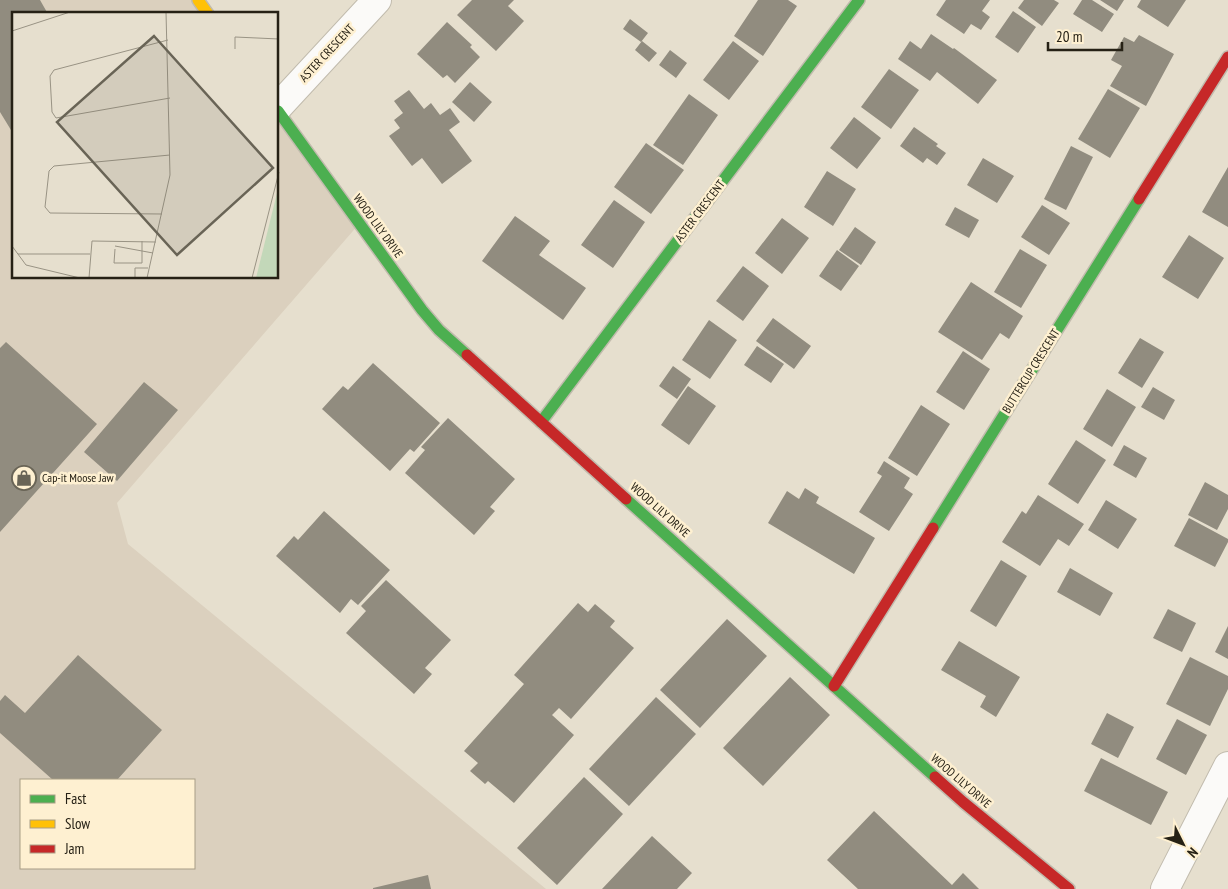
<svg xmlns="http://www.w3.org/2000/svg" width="1228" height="889" font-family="'PT Sans Narrow',sans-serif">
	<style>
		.commercial { fill: #dbd0be; fill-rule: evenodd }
		.building { fill: #918c7f }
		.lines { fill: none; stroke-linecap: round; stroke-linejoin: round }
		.street-casing { stroke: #c1bbad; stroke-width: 30 }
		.fast-casing { stroke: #c1bbad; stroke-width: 14 }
		.slow-casing { stroke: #c1bbad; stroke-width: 14 }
		.jam-casing { stroke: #c1bbad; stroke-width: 14 }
		.street { stroke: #fbfaf8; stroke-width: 28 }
		.fast { stroke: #4caf50; stroke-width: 11 }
		.slow { stroke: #ffc107; stroke-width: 11 }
		.jam { stroke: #c62828; stroke-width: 11 }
		.labels { text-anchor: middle; stroke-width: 5; stroke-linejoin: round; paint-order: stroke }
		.street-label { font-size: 12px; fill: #262115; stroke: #fef0d1 }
		.poi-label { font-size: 12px; fill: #262115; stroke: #fef0d1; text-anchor: start }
		.inset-road { fill: none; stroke: #999384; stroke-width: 1 }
		.view { fill: #696456; fill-opacity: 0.15; stroke: #696456; stroke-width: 2.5 }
		.inset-edge { fill: none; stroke: #262115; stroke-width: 2.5 }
	</style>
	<rect width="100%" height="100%" fill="#e6dfce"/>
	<path class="commercial" d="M0 0H199L209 14H14V278H278V111L359 224 117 503 128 544 546 889H0ZM21 780H194V868H21Z"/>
	<path class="building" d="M0 0H40L48 14H14V135L0 112Z
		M472 0H514L508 6 524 21 496 51 457 15Z
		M758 0H788L797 6 763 56 734 36Z
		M946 0H990L982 11 990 17 981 30 971 24 964 34 936 15Z
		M1024 0H1054L1059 3 1042 26 1018 8Z
		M1082 0H1092L1114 14 1102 32 1073 14Z
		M1100 0H1124L1117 11Z
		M1141 0H1186L1168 27 1137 7Z
		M1013 11 1036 27 1018 53 995 37Z
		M630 19 648 33 641 42 623 29Z
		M447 22 472 45 470 47 480 57 455 83 447 75 443 78 417 54Z
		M931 34 953 49 954 48 997 80 978 104 937 72 930 81 898 59 910 41 921 49Z
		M1139 35 1174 54 1146 106 1110 86 1122 66 1111 60 1124 37 1134 42Z
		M642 41 657 53 649 62 635 50Z
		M733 41 759 61 729 100 703 80Z
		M670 50 687 63 676 78 659 65Z
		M889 69 919 90 891 129 861 107Z
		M470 82 492 102 474 122 452 102Z
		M1108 89 1140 108 1110 158 1078 139Z
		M409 90 424 109 431 103 440 115 450 108 460 122 449 130 472 161 442 184 422 158 412 166 389 136 400 128 394 120 403 113 394 101Z
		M689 94 718 115 683 165 653 145Z
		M854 117 881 138 857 169 830 148Z
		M914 127 938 144 936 146 946 153 937 165 927 158 923 163 900 146Z
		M646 143 684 170 651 214 614 187Z
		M1071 146 1093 157 1066 210 1044 199Z
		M983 158 1014 176 997 203 967 185Z
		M1228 167V227L1202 212Z
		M827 171 856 189 833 226 804 207Z
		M614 200 645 222 613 268 581 245Z
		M1042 205 1070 223 1049 255 1021 237Z
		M955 207 979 220 969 238 945 225Z
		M515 216 550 241 539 255 586 288 563 320 482 261Z
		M782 218 809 238 782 274 755 253Z
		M855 227 876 242 861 265 839 250Z
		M1189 235 1224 258 1198 299 1162 277Z
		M1020 249 1047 265 1021 308 994 292Z
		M837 250 859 266 841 291 819 276Z
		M743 266 769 286 743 321 716 301Z
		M971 282 1023 316 1009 339 1000 333 982 360 938 332Z
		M773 318 811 346 794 369 756 341Z
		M709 320 737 340 710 379 682 360Z
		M1140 338 1164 352 1142 388 1118 373Z
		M6 342 97 424 0 532V348Z
		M757 346 784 364 771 383 744 365Z
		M963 351 990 369 964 410 936 392Z
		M373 363 440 423 414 452 410 449 390 471 322 409 343 386 348 390Z
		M673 366 691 379 677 399 659 386Z
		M144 382 178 410 117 481 84 452Z
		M688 386 716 406 689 445 661 425Z
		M1153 387 1175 400 1164 420 1141 407Z
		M1107 389 1136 407 1112 447 1083 429Z
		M921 405 950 424 917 476 888 458Z
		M448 418 515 479 490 507 495 511 474 535 405 473 425 450 421 447Z
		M1076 440 1106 460 1078 504 1048 484Z
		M1124 445 1147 458 1136 478 1113 465Z
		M884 461 910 478 904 488 913 494 889 531 859 512 882 476 877 473Z
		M1205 482 1228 495V509L1217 530 1188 515Z
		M805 488 819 497 816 503 875 538 854 574 768 523 787 491 799 499Z
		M1038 495 1084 524 1069 546 1058 539 1040 566 1002 542 1022 511 1026 514Z
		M1106 500 1137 519 1118 549 1088 530Z
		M324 511 390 570 358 605 351 599 340 613 276 556 294 536 298 540Z
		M1189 518 1228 539V542L1215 567 1174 546Z
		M1001 560 1027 576 996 627 970 611Z
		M1070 568 1113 593 1100 616 1057 592Z
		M386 580 451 640 425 668 432 674 414 694 346 633 366 611 361 606Z
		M578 603 588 612 595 604 615 621 610 627 634 648 571 719 559 708 552 715 574 735 514 803 488 781 485 784 470 771 478 763 464 751 524 684 514 675Z
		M1168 609 1196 623 1182 652 1153 638Z
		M727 619 767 656 700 728 660 690Z
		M1228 626V659L1215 652Z
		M959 641 1020 677 996 717 980 707 986 696 941 670Z
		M78 655 162 730 117 780H53L0 733V701L5 695 25 713Z
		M1190 657 1228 676V689L1210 726 1166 704Z
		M790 677 830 715 763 786 723 748Z
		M656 697 696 734 629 806 589 769Z
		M1107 713 1134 727 1118 758 1091 744Z
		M1177 719 1207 735 1186 775 1156 759Z
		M1101 758 1168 792 1151 825 1084 791Z
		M584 777 623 814 557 885 517 848Z
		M874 811 952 885 963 873 979 889H858L827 860Z
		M652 836 692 873 677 889H602Z
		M428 875 431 889H373V888Z"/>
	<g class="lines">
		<defs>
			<path id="street" d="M278 107 377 0
				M1165 889 1228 766"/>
			<path id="fast" d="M278 111 422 310 439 330 467 355
				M541 422 859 0
				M626 499 935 777
				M933 528 1139 199"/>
			<path id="slow" d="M198 0 208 14"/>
			<path id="jam" d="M1139 199 1228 57
				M467 355 626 499
				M834 686 933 528
				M935 777 963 802 1069 889"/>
		</defs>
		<use href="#street" class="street-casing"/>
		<use href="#fast" class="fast-casing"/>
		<use href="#slow" class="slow-casing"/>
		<use href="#jam" class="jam-casing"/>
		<use href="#street" class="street"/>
		<use href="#fast" class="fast"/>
		<use href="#slow" class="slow"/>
		<use href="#jam" class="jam"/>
	</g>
	<defs>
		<symbol id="shop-ring" viewBox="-11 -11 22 22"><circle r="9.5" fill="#fef0d1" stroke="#696456" stroke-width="1.5"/><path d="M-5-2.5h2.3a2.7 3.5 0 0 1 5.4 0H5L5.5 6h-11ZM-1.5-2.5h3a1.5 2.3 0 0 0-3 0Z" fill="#696456"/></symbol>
	</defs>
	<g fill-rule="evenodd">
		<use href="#shop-ring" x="10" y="464" width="28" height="28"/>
	</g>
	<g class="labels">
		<g class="street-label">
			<text transform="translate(327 53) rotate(-47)" y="4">ASTER CRESCENT</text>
			<text transform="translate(700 211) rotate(-53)" y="4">ASTER CRESCENT</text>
			<text transform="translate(378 226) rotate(54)" y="4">WOOD LILY DRIVE</text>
			<text transform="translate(1031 371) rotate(-58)" y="4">BUTTERCUP CRESCENT</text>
			<text transform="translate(660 510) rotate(42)" y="4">WOOD LILY DRIVE</text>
			<text transform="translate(961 781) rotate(41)" y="4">WOOD LILY DRIVE</text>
		</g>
		<g class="poi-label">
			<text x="42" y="482">Cap-it Moose Jaw</text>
		</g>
	</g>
	<g transform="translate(12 12)">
		<rect width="266" height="266" fill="#e6dfce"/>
		<path d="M266 177V266H244Z" fill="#c3d8b9"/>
		<path class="inset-road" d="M0 19 58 0M156 28 42 58 38 64 40 100 44 106 158 86M223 37V25L267 27M150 202 38 201 33 195 37 159 42 154 158 143M0 234 14 253 68 266M103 234 141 241M103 237 102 251H130V229M6 242H78M77 266 80 229 144 230M123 266V256H136M135 266 158 163 154 0M240 266 267 160"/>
		<path class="view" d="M142 24 261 156 165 243 45 110Z"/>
		<rect width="266" height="266" class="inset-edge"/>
	</g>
	<rect x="20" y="779" width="175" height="90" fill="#fef0d1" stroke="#a89d86"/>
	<rect x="30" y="795" width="25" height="8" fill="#4caf50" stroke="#a89d86"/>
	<text x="65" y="804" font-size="15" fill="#262115">Fast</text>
	<rect x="30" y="820" width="25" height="8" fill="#ffc107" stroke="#a89d86"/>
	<text x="65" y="829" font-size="15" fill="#262115">Slow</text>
	<rect x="30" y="845" width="25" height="8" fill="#c62828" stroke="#a89d86"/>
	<text x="65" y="854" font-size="15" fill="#262115">Jam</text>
	<g transform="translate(1183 844) rotate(132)" stroke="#fef0d1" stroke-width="4" paint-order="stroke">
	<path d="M0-4L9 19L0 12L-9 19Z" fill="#262115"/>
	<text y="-8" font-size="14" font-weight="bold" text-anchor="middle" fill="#262115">N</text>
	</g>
	<path d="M1048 42v8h74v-8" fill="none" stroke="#262115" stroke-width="2.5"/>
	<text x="1056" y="42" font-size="15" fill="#262115" stroke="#fef0d1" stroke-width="4" paint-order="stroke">20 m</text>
</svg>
